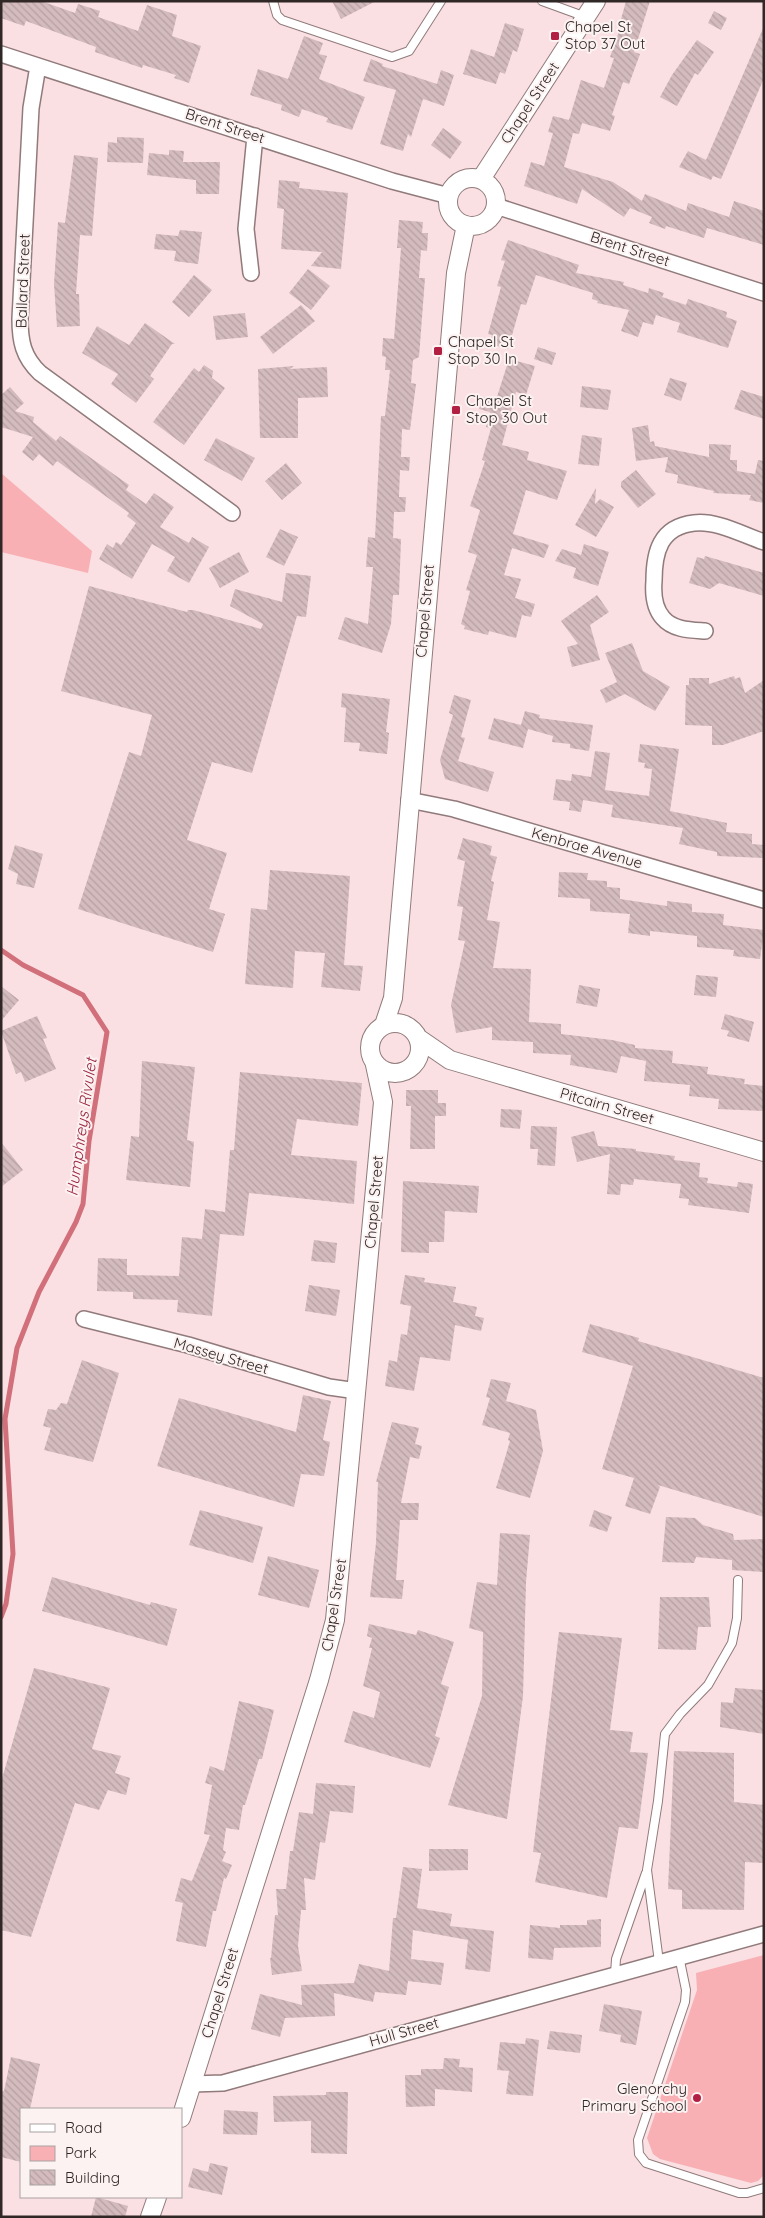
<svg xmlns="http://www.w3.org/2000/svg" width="765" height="2218" font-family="Quicksand,sans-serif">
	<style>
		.green { fill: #f8b0b5 }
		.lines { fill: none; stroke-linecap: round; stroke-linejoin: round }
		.stream { stroke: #d16f7a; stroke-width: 5 }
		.building { fill: url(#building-back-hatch) }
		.service-casing { stroke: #917a7b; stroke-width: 10 }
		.minor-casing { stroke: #917a7b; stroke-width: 18 }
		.tertiary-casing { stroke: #917a7b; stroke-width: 20 }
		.service { stroke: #fff; stroke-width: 8 }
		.minor { stroke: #fff; stroke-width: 15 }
		.tertiary { stroke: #fff; stroke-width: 18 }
		.poi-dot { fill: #b21f43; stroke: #fcf2f2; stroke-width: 2 }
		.labels { text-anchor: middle; stroke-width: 4; stroke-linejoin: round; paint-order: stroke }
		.poi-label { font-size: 15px; fill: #302727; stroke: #fcf2f2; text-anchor: start }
		.street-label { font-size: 15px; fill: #302727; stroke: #fcf2f2 }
		.water-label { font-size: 16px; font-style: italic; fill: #9a233c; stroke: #fcf2f2 }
	</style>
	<defs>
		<pattern id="building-back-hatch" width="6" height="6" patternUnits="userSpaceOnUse" patternTransform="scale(1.25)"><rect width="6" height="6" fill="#d4bbbd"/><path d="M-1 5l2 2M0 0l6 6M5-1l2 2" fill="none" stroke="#b6a1a2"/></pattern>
	</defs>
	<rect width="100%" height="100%" fill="#fae0e2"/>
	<path class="green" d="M1 473 92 551 88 573 1 552Z
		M764 1955V2175L758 2181 751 2183 660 2159 653 2154 647 2138 697 1990 696 1973Z"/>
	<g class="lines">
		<path class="stream" d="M1 950 23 965 83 995 107 1032 89 1141 83 1204 76 1222 39 1292 17 1348 5 1419 13 1554 6 1604 1 1617"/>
	</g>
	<path class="building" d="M1 1H41L75 13 78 4 100 11 98 17 138 31 147 5 177 15 172 36 201 46 189 83 174 78 176 75 143 65 142 68 95 52 96 47 26 21 24 26 1 18Z
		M332 1H376L341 19Z
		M626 1H650L634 52 640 54 629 84 623 82 612 115 615 116 610 131 582 123 579 134 573 133 564 167 613 182 642 201 645 194 686 211 688 203 729 217 734 201 764 211V245L707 228 704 238 666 226 665 229 649 223 652 217 630 208 624 217 582 189 577 204 524 186 531 162 544 166 553 133 548 132 553 116 569 120 581 80 604 88 614 58 610 57 622 23H620Z
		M714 11 727 18 721 30 708 23Z
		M505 23 524 29 517 52 513 50 505 74 500 72 496 84 463 74 471 49 494 57Z
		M764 26V78L721 179 713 176 711 180 679 167 688 151 706 160Z
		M304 36 323 43 319 54 327 56 319 79 365 97 352 130 326 122 328 118 302 109 299 117 281 110 282 105 250 95 258 69 288 79Z
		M697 40 714 52 698 75 695 73 677 106 660 97 672 75Z
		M371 59 383 64 382 66 437 84 441 70 454 75 444 106 423 99 411 137 408 134 403 151 380 144 396 90 363 81Z
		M443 128 462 142 450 159 431 145Z
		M117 137 144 138 143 163 107 162 108 142 117 143Z
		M169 150 184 151 183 162H220L219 194H196V180L147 175 149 153 169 155Z
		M74 155 98 158 92 236 80 235 76 294H79L80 326 57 327 54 284 58 222 65 223Z
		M279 180 300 182 299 188 348 193 341 269 311 266 322 252 281 249 284 209 277 208Z
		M399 220 423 222 422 233H428L427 251 421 250 419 278H425L419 357 413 360 411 383 416 384 410 430 402 429 401 457H410L409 471 400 470 399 497H406L405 512H394L393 538 401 539 399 595H393L391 624 382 653 338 639 345 617 368 624 373 567H366L368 537 375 538 381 416H385L390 370H385L386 357 382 356 383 338 394 339 401 248H397Z
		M180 230 202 232 198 264 174 261 176 251 154 249 156 234 178 236Z
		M508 240 579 265 576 273 624 282 623 285 648 293 649 288 664 293 662 297 686 305 688 299 727 312 726 317 737 321 728 348 677 332 680 323 656 315 653 325 643 322 638 337 621 331 629 310 597 303 598 301 592 299 593 293 536 275 526 305 521 304 508 349 490 344 492 335 488 334 501 287 497 286 505 261 501 260Z
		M308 269 330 286 311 310 289 293Z
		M194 275 212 290 189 317 172 302Z
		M301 305 315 321 273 354 260 337Z
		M245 313 248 337 216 340 213 316Z
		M145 323 175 344H172L150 376 154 379 136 403 111 384 118 374 82 353 97 326 129 345Z
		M538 347 556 353 552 365 534 359Z
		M509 359 535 366 526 395 516 392 502 445 529 452 527 460 567 471 557 500 526 490 513 534 549 545 544 558 512 548 504 575 521 579 515 598 535 604 531 617 522 615 516 638 489 631 488 635 464 629 465 626 461 624 470 591 466 590 477 555 468 552 480 510 470 506 485 461 482 460 491 428 486 427 490 412 479 409 482 397 496 400Z
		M204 365 213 371 212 378 225 388 184 445 153 422 194 368 199 372Z
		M294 366 290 369 327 367 328 397 298 398V438H260L258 369Z
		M670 378 687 383 681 401 664 395Z
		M582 386 611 390 608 410 580 407Z
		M10 387 24 403 15 411 34 417 33 422 56 441 60 436 129 485 126 490 146 504 154 493 174 507 160 527 189 543 192 537 209 547 189 583 167 571 175 557 152 544 132 579 99 559 107 544 113 548 116 542 121 545 136 523 127 516 129 513 57 461 53 466 39 454 33 461 22 452 33 437 1 427V395Z
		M741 390 764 397V419L734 409Z
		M648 425 650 442 654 441 655 446 709 457V444L731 445 730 460H737V471L755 474 758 460 764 461V503L749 500 751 495 713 493 714 491 677 483 678 475 665 472 668 457 636 461 632 428Z
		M582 435 602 438 599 466 578 464Z
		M216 438 255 458 242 481 204 460Z
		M286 463 302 483 282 500 265 481Z
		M636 470 656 494 638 508 621 487V482Z
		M596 488 595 504 600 499 614 507 596 537 575 525Z
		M280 529 298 537 284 566 266 557Z
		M584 544 609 552 598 586 573 578 576 568 555 561 562 549 581 555Z
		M239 552 249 572 220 588 209 568Z
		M705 556 764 573V596L719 583 710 589 689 583 697 557 704 559Z
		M286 573 311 576 306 617 297 616 252 773 212 762 187 840 227 853 209 909 225 914 213 952 78 909 129 752 141 756 152 715 61 691 89 586 187 612 188 610H193L261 629 263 624 230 606 235 589 282 602Z
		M597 595 609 612 590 625 600 660 572 667 567 647 578 644 561 621Z
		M632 643 643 671 670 687 655 711 625 694 606 703 600 690 617 682 605 653Z
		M734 676 735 679 740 677 745 693 764 680V731L723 745H712V726L685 725 686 685H689V678H709V684Z
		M342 693 390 699 386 732 389 733 387 754 359 751 360 743 344 742 346 708 341 707Z
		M454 695 471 700 461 737 465 738 458 761 494 772 488 792 445 779 440 760 453 715 449 713Z
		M525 711 540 715 539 718 593 725 589 751 570 748V744L552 742 553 736 528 729 523 748 488 739 494 718 521 725Z
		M640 744 679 749 670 811 727 823 726 832 752 834V844L764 845V858L717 856V852L679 844 683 828 611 817 613 805 583 800 581 812 569 810 570 802 553 800 556 779 571 781 572 774 591 777 595 751 610 753 605 790 649 796 652 769 644 768 645 763 638 762Z
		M463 838 492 846 490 855 497 857 491 881 494 882 487 920 500 922 493 968 531 969 529 1022 561 1024V1034L612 1040 635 1045V1048L673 1051 672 1063 708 1067 707 1074 745 1079 744 1084 764 1086V1111L718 1109 719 1099 689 1096 690 1085 644 1081 646 1061 621 1056 617 1073 570 1065 571 1055 533 1053V1042L492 1040V1027L456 1033 451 1005 465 941 458 940 463 907 457 906 465 861 457 859Z
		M15 845 43 854 34 888 16 884 18 874 8 869Z
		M270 870 350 876 344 965 363 966 360 991 321 987 325 953 295 951 293 988 245 984 251 908 267 910Z
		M559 872 588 873 587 880 607 881V887L620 888V899L667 906V901L692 904V912L724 914 723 925 764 930 760 959 733 956 734 950 697 947V936L650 931V936L628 933 630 914 590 911V899L558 897Z
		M696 975 718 977 716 997 694 995Z
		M579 985 600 989 597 1007 576 1003Z
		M1 986 19 1000 1 1021Z
		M725 1014 754 1022 749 1042 727 1036 729 1031 721 1029Z
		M37 1016 47 1038 43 1039 56 1069 25 1082 21 1072 16 1074 1 1031Z
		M142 1061 195 1067 187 1140 194 1142 190 1187 126 1180 131 1136 139 1137Z
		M240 1072 362 1083 358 1126 297 1119 291 1155 357 1161 354 1204 249 1193 244 1236 220 1234 212 1316 177 1312 178 1300 133 1299V1292L97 1291 98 1258 127 1259V1275L179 1276 182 1237 202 1239 205 1209 225 1212 230 1150H234Z
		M406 1090H438V1103H446V1116H435V1149H410L411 1106H406Z
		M501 1109 522 1110 520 1129 500 1127Z
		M531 1126 557 1127 555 1166 537 1165 538 1149H530Z
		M594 1131 598 1146 636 1149V1151L675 1156 674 1160 700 1163 699 1177 708 1178 707 1183 737 1187 738 1182 753 1184 749 1213 688 1205 689 1199 679 1198 681 1184 634 1179 633 1185 621 1184 620 1195 607 1194 610 1154 577 1162 571 1137Z
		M1 1142 23 1170 1 1187Z
		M403 1181 479 1186 477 1213 445 1211 444 1242H429V1253L401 1252Z
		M314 1240 337 1243 335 1263 311 1261Z
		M405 1275 425 1278 424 1282 456 1287 453 1302 477 1307 475 1316 484 1318 481 1331 455 1325 450 1361 420 1357 414 1391 385 1386 389 1360 397 1362 401 1334 407 1335 411 1306 400 1304Z
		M309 1285 340 1290 336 1316 305 1311Z
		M590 1324 639 1338 638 1341 764 1378V1517L658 1485 660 1487 650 1514 625 1506 634 1478 602 1469 633 1366 582 1352Z
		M82 1360 119 1373 93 1462 44 1450 51 1428 43 1426 48 1409 56 1410 61 1403 67 1404Z
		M491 1379 511 1383 506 1401 536 1410 543 1451 530 1498 496 1488 510 1441 508 1440 510 1433 482 1425 490 1398 486 1397Z
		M303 1395 331 1401 323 1440 330 1442 324 1476 301 1474 294 1507 157 1466 179 1398 296 1432Z
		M392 1422 419 1428 415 1444 422 1446 419 1459 410 1457 401 1503H419L418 1520H400L396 1580H404L402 1599 370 1597 376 1543 378 1482H376Z
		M200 1510 263 1527 253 1563 189 1545Z
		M594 1510 612 1517 607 1532 589 1526Z
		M666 1517 695 1518 703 1525 733 1534 734 1540 764 1539V1572L732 1570V1560L696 1557 694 1563 662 1562Z
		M500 1533 530 1535 526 1582 523 1696 507 1819 448 1805 482 1696 483 1632 469 1628 477 1582 497 1585Z
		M268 1556 319 1570 309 1608 258 1595Z
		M52 1577 150 1605 151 1602 177 1609 167 1646 42 1611Z
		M660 1597H709L711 1627H698L696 1650 658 1649Z
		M369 1624 416 1635 418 1630 454 1642 441 1684 449 1687 435 1736 440 1738 430 1768 344 1742 353 1711 374 1718 380 1692 363 1686 372 1648H369L372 1638 367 1636Z
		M559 1632 622 1638 610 1730 633 1732 630 1752 648 1753 638 1829 619 1827 607 1898 535 1882 541 1853 533 1852Z
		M34 1668 110 1688 92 1749 121 1756 115 1773 130 1778 126 1795 108 1790 99 1810 75 1803 31 1937 1 1930V1782Z
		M735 1688 764 1690V1734L720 1727 721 1702 733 1703Z
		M239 1701 274 1710 262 1759H259L245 1805H243L239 1830 226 1828 223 1850 226 1852 222 1861 232 1865 226 1879 224 1878 216 1911H213L206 1947 176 1941 183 1903 175 1901 181 1878 192 1881 210 1835 204 1834 212 1785 205 1783 210 1766 224 1771Z
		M674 1751 734 1753V1802L764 1805V1863L745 1862 744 1910 682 1909V1890L668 1889Z
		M316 1783 355 1786 353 1813 330 1811 325 1843 320 1842 315 1880 304 1878 306 1910H301L298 1946 302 1971 272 1975 270 1958H271L275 1915H278L276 1889H286L290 1851H293L299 1812 313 1814Z
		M429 1849H468V1870L429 1871Z
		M403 1867 422 1869 417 1908 452 1914 450 1926 494 1931 490 1972 465 1969 468 1940 413 1930 411 1959 444 1963 441 1985 408 1981 406 1995 375 1992 373 2002 334 1993 335 2016 285 2018 280 2037 251 2029 260 1994 302 2005 301 1985 354 1983 359 1964 389 1971 393 1918H396Z
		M601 1919V1947L554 1948 553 1960 528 1958 530 1925 560 1928V1925H587V1920Z
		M604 2004 642 2011 636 2045 620 2042 621 2035 599 2031Z
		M550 2031 582 2035 580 2053 547 2049Z
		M526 2038 539 2040 533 2096 506 2094 509 2071 497 2070 500 2042 525 2044Z
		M11 2057 40 2064 30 2109H21V2162L1 2157V2091H4Z
		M444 2058 460 2059 459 2067 473 2068 472 2092 435 2089V2106L406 2107 405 2075H421V2069H443Z
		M326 2092H348L347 2154 311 2153V2121L274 2122 273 2096 326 2095Z
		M224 2110 258 2112 257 2135 223 2134Z
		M210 2163 228 2167 222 2195 188 2187 193 2168 208 2172Z
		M96 2197 128 2206 125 2217H91Z"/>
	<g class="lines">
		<defs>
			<path id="service" d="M273 1 277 15 282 20 392 57 409 51 441 1
				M542 1 586 17
				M679 1956 686 1990 685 2002 638 2140 639 2154 646 2163 739 2193H747L764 2188
				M659 1962 647 1870 658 1801 665 1734 680 1714 708 1685 732 1643 737 1618 738 1580
				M615 1974 616 1959 646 1873"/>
			<path id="minor" d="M1 54 392 181 449 196
				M38 66 31 108 20 319C20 341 23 357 40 373L232 513
				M496 206 764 293
				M251 273 246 229 255 136
				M705 631C691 630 673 630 663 618 654 608 653 593 654 581 654 552 660 527 694 523 716 520 743 535 764 542
				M409 800 454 809 764 900
				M84 1319 188 1345 329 1387 357 1391
				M192 2084 223 2083 764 1934"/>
			<path id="tertiary" d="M448 202a24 24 0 1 1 48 0a24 24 0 1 1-48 0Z
				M481 179 596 1
				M370 1048a25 25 0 1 1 50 0a25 25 0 1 1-50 0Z
				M384 1025 393 998 456 273 466 225
				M418 1038 450 1060 764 1152
				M181 2118 319 1680 335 1620 383 1102 375 1065
				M150 2217 157 2197"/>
		</defs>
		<use href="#service" class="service-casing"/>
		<use href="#minor" class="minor-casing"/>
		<use href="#tertiary" class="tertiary-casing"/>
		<use href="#service" class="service"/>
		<use href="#minor" class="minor"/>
		<use href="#tertiary" class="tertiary"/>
	</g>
	<g class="poi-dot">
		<rect x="550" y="31" width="10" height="10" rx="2.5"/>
		<rect x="433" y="346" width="10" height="10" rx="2.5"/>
		<rect x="451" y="405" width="10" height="10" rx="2.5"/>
		<circle cx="697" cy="2098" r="5"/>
	</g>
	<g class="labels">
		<g class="poi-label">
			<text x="565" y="32">Chapel St<tspan x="565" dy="17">Stop 37 Out</tspan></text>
			<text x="448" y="347">Chapel St<tspan x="448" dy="17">Stop 30 In</tspan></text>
			<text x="466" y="406">Chapel St<tspan x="466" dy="17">Stop 30 Out</tspan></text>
			<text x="687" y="2094" text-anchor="end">Glenorchy<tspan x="687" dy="17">Primary School</tspan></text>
		</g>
		<g class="street-label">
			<text transform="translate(530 103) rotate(-57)" y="5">Chapel Street</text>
			<text transform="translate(225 126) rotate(18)" y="5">Brent Street</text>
			<text transform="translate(630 249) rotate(18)" y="5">Brent Street</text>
			<text transform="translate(23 281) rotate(-88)" y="5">Ballard Street</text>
			<text transform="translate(425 611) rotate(-85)" y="5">Chapel Street</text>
			<text transform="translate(587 848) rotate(16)" y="5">Kenbrae Avenue</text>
			<text transform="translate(607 1106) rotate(16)" y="5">Pitcairn Street</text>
			<text transform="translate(374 1202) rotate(-85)" y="5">Chapel Street</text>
			<text transform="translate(221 1356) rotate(16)" y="5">Massey Street</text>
			<text transform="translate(334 1605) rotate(-81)" y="5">Chapel Street</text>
			<text transform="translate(220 1993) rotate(-73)" y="5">Chapel Street</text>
			<text transform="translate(404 2032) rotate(-16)" y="5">Hull Street</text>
		</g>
		<g class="water-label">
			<text transform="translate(81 1127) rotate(-82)" y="6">Humphreys Rivulet</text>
		</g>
	</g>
	<rect width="765" height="2218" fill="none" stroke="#302727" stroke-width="5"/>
	<rect x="20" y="2108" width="162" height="90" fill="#fcf2f2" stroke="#aaa1a1"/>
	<rect x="30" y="2124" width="25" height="8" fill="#ffffff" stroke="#aaa1a1"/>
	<text x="65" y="2133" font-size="15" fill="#302727">Road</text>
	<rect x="30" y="2146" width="25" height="15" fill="#f8b0b5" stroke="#aaa1a1"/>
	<text x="65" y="2158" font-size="15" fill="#302727">Park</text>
	<rect x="30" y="2170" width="25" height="15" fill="url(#building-back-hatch)" stroke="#aaa1a1"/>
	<text x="65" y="2183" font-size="15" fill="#302727">Building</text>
</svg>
